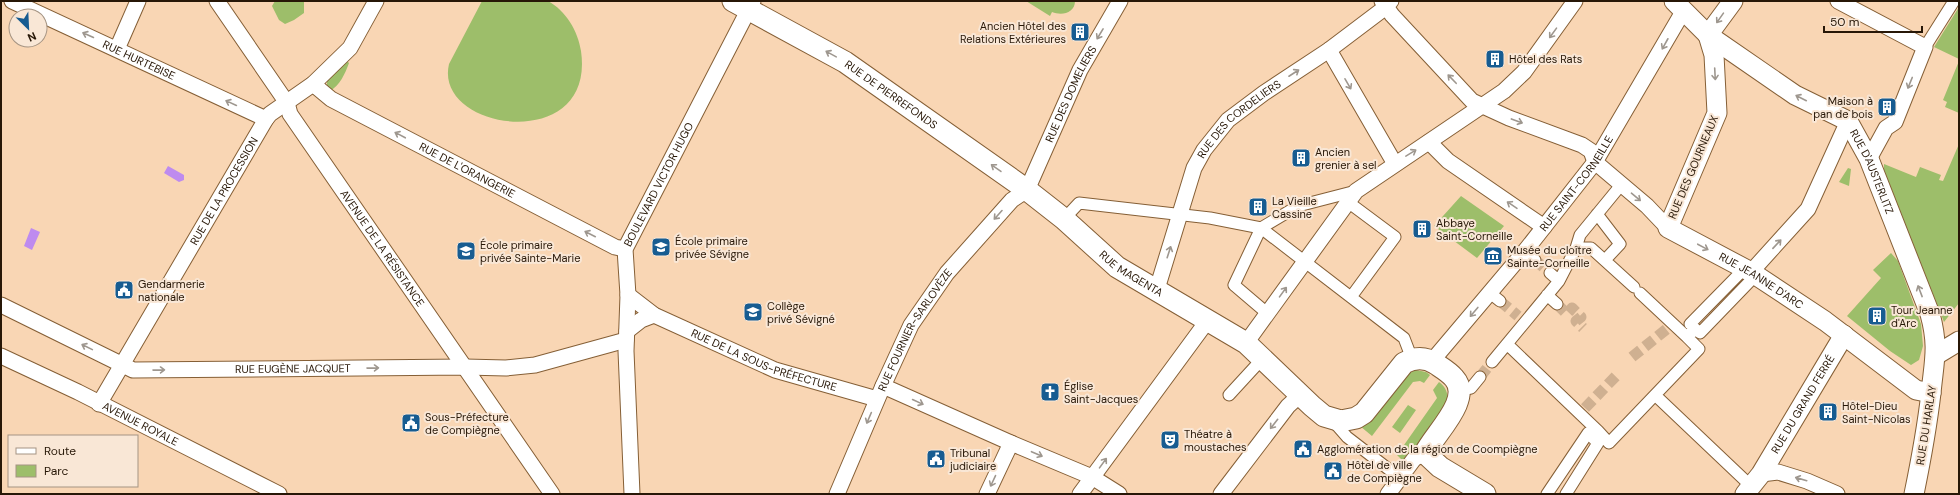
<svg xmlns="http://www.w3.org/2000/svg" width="1960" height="495" font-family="'DM Sans',sans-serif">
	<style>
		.green { fill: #9dbe6a }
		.water { fill: #be8bef }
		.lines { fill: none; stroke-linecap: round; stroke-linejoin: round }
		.pedestrian-tunnel { stroke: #cfb091; stroke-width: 11; stroke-dasharray: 11 5.5; stroke-linecap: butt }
		.pedestrian-casing { stroke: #855f36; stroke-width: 13 }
		.minor-casing { stroke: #855f36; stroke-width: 17 }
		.tertiary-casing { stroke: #855f36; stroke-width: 21 }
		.secondary-casing { stroke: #855f36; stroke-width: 23 }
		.pedestrian { stroke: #fff; stroke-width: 11 }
		.minor { stroke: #fff; stroke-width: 15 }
		.tertiary { stroke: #fff; stroke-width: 19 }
		.secondary { stroke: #fff; stroke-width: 21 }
		.oneway { stroke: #9e978f }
		.labels { text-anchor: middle; stroke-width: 4; stroke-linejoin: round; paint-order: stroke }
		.poi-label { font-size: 11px; fill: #271707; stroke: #f9e7d6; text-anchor: start }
		.street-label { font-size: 11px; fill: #271707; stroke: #f9e7d6 }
	</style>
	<rect width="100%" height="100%" fill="#f9d6b4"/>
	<path class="green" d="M275 1H304V13L294 20 285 24 279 20 272 6Z
		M482 1H548C566 11 578 31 581 51 596 155 433 131 449 64Z
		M1026 1H1075C1075 13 1062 16 1052 12L1050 16Z
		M1959 7V59L1934 47Z
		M347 61 349 63C345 74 340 85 330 91L327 86V81Z
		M1959 61V113L1945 107 1947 102 1943 100Z
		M1959 144V303L1944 322 1884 170V164L1916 177 1920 167 1941 175 1939 180 1943 181Z
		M1848 168 1851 169 1849 186 1839 182Z
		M1461 196 1504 226 1477 258 1434 226Z
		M1891 253 1898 261 1921 324 1923 346 1919 360 1911 365 1890 351 1847 316 1881 278 1873 270Z
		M1416 370 1426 372 1430 375 1424 383 1420 381 1413 382 1372 436 1360 426 1407 374Z
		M1439 382C1447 388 1449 395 1446 404L1405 463 1397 455 1437 398 1433 390Z
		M1408 405 1416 410 1400 433 1392 427Z"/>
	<path class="water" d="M168 166 184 175V180L179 182 164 173Z
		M31 228 40 232 32 250 24 246Z"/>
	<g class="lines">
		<path class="pedestrian-tunnel" d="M1535 260 1550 273
			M1500 301 1518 316
			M1557 304 1567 314 1572 308 1581 317 1576 321 1583 328
			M1632 357 1668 328
			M1480 377 1492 362
			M1585 408 1616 376"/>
		<defs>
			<path id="pedestrian" d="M1925 47 1954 1
				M1348 202 1395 237 1351 297
				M1597 214 1620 244 1605 260
				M1064 219 1079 203 1210 218 1261 228 1298 206 1356 191
				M1576 248H1591L1634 287
				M1525 251 1535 260
				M1744 269 1690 324 1700 333 1755 276
				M1550 273 1559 281
				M1490 293 1500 301
				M1640 293 1687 337
				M1547 295 1557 304
				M1268 314 1234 285 1261 228 1404 338 1412 359
				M1507 344 1598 431
				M1492 362 1559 281 1576 248 1580 235 1621 185
				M1460 390 1471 388 1480 377
				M1229 395 1263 358
				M1655 395 1752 487
				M1333 421 1347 437 1400 478
				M1593 438 1598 431 1609 443 1699 349 1687 337 1695 329
				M1547 494 1588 433 1598 443 1566 494"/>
			<g id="minor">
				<path id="s1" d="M12 1 266 119"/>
				<path id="s2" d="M217 1 287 103 290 114 552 494"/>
				<path d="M1382 1 1392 15 1472 101 1509 118 1582 145 1591 151 1595 162 1647 206 1668 228"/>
				<path d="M1838 1 1925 47 1895 122 1886 128 1869 159"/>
				<path d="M117 49 138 1"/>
				<path d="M1329 50 1395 164"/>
				<path id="s3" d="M313 84 331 99 615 247 625 249"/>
				<path d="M1429 142 1448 161 1544 227"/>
				<path d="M1751 272 1808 209 1848 121"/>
				<path id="s4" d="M1157 289 1194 168 1204 150 1228 120 1264 93 1329 50 1382 10 1391 1"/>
				<path id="s5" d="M628 295 654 315 775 370 877 399"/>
				<path id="s6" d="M1 305 133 370 465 367 506 368 535 365 626 340"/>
				<path d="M627 331 641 320 654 315"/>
				<path d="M1246 343 1356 191 1504 91 1524 72 1575 1"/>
				<path id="s7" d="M1 356 78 392 279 494"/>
				<path id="s8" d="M1432 361 1525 251 1595 162 1684 10"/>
				<path d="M883 386 1011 443 1092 477 1119 494"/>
				<path id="s9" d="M99 404 266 119 270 114 313 84 350 48 376 1"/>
				<path d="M1761 474 1778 472 1807 481 1837 494"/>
				<path id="s10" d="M632 494 626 351 628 295 625 249 753 1"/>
				<path id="s11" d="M837 494 883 386 911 325 947 273 1012 200 1027 190 1080 70 1120 1"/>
				<path d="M987 494 1011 443"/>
				<path d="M1080 494 1208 320"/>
				<path d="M1221 494 1288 406 1300 395"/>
				<path d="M1388 494 1414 459 1425 453"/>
			</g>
			<g id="tertiary">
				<path id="s12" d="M1674 1 1708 35 1795 95 1848 121 1869 159 1930 314C1939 347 1934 361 1931 393 1927 427 1921 460 1914 494"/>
				<path id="s13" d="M1708 35 1714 55 1717 113 1668 228 1751 272 1825 321 1916 390 1931 393"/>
				<path d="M1708 35 1733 1"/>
				<path d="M1936 355 1959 341"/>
				<path id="s14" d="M1745 494 1761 474 1844 335"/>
			</g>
			<g id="secondary">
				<path id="s15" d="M733 1 845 62 1027 190 1064 219 1117 267 1246 343 1312 406 1324 416 1341 421 1356 418 1364 413 1404 363C1415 357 1426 357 1436 364 1442 368 1449 372 1454 378 1473 399 1435 433 1425 453L1440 467 1485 494"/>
			</g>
		</defs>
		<use href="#pedestrian" class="pedestrian-casing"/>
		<use href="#minor" class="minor-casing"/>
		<use href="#tertiary" class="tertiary-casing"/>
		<use href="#secondary" class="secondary-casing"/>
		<use href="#pedestrian" class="pedestrian"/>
		<use href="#minor" class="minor"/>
		<use href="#tertiary" class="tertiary"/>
		<use href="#secondary" class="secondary"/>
	</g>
	<defs><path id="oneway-shaft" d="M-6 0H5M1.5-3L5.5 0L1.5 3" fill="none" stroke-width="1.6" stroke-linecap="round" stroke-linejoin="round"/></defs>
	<g class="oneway">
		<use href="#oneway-shaft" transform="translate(1720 18) rotate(125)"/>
		<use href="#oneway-shaft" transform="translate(1553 33) rotate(126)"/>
		<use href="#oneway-shaft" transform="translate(1100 34) rotate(121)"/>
		<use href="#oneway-shaft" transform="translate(88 35) rotate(-156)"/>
		<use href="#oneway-shaft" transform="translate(1665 44) rotate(119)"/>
		<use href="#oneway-shaft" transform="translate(831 54) rotate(-151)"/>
		<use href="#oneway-shaft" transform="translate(1294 73) rotate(-33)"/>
		<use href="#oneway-shaft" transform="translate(1715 74) rotate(87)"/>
		<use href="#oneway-shaft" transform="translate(1452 79) rotate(-134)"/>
		<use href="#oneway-shaft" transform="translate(1910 83) rotate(112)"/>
		<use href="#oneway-shaft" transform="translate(1348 84) rotate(60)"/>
		<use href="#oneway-shaft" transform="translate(1801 98) rotate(-153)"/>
		<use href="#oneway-shaft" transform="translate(231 103) rotate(-155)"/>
		<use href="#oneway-shaft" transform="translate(1517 121) rotate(20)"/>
		<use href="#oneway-shaft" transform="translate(400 135) rotate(-152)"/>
		<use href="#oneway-shaft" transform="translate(1411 153) rotate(-31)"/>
		<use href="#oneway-shaft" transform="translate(996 168) rotate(-145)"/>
		<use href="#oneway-shaft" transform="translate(1636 197) rotate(40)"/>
		<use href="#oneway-shaft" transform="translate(1512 205) rotate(-146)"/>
		<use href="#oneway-shaft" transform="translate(998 215) rotate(132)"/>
		<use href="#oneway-shaft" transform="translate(590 234) rotate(-153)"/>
		<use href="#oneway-shaft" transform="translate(1777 244) rotate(-47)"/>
		<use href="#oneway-shaft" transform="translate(1703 247) rotate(28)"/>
		<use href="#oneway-shaft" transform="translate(1169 252) rotate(-72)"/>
		<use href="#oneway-shaft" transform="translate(1920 291) rotate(-111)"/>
		<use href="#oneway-shaft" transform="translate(1283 292) rotate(-54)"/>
		<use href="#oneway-shaft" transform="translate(1474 312) rotate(130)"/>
		<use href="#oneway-shaft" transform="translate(87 347) rotate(-154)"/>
		<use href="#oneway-shaft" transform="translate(373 368) rotate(-1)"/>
		<use href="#oneway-shaft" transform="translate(159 370) rotate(-1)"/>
		<use href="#oneway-shaft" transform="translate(918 402) rotate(25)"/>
		<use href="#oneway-shaft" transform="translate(869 418) rotate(113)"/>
		<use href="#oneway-shaft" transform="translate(1274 424) rotate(128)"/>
		<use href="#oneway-shaft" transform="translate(1037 454) rotate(23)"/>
		<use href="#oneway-shaft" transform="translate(1103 463) rotate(-54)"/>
		<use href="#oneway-shaft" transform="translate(1801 479) rotate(-164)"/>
		<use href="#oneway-shaft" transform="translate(993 481) rotate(115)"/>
	</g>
	<defs>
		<symbol id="building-square" viewBox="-11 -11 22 22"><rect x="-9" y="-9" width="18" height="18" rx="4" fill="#175c91" stroke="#f9e7d6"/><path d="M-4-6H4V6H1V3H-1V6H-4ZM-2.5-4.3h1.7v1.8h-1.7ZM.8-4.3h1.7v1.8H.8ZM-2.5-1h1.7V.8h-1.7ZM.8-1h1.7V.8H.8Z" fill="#fff"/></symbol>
		<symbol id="school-square" viewBox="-11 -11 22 22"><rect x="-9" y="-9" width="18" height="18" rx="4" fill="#175c91" stroke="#f9e7d6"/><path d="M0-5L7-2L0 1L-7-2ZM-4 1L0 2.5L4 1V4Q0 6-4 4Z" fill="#fff"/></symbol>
		<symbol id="museum-square" viewBox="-11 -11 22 22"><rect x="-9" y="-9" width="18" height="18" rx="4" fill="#175c91" stroke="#f9e7d6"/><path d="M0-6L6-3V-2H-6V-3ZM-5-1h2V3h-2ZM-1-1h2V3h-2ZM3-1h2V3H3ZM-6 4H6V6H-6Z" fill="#fff"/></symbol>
		<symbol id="civic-square" viewBox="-11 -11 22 22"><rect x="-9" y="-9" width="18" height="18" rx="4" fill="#175c91" stroke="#f9e7d6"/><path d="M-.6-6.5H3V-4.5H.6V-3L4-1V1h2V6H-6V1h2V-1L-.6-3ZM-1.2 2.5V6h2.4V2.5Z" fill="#fff"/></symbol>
		<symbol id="church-square" viewBox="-11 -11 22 22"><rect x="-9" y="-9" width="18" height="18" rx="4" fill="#175c91" stroke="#f9e7d6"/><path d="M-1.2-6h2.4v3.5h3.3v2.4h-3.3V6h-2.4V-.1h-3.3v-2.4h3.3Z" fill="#fff"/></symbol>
		<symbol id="theatre-square" viewBox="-11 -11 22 22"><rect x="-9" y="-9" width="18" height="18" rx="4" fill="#175c91" stroke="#f9e7d6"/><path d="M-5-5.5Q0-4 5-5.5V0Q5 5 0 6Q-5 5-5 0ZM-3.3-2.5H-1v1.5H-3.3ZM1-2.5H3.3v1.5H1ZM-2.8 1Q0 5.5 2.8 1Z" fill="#fff"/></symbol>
	</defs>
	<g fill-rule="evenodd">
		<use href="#building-square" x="1069" y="21" width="22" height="22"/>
		<use href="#building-square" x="1484" y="48" width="22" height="22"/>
		<use href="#building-square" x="1876" y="96" width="22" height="22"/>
		<use href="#building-square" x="1290" y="147" width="22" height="22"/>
		<use href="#building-square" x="1247" y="196" width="22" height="22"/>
		<use href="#building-square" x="1411" y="218" width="22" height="22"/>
		<use href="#school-square" x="650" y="236" width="22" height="22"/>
		<use href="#school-square" x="455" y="240" width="22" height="22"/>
		<use href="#museum-square" x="1482" y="245" width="22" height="22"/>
		<use href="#civic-square" x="113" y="279" width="22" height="22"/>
		<use href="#school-square" x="742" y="301" width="22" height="22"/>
		<use href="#building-square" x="1866" y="305" width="22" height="22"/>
		<use href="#church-square" x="1039" y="381" width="22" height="22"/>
		<use href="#building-square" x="1817" y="401" width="22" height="22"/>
		<use href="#civic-square" x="400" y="412" width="22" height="22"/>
		<use href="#theatre-square" x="1159" y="429" width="22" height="22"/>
		<use href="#civic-square" x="1292" y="438" width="22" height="22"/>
		<use href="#civic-square" x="925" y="448" width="22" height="22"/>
		<use href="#civic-square" x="1322" y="460" width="22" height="22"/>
	</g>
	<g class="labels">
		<g class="poi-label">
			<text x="1066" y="30" text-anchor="end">Ancien Hôtel des<tspan x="1066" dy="13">Relations Extérieures</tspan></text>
			<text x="1509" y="63">Hôtel des Rats</text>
			<text x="1873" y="105" text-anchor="end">Maison à<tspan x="1873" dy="13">pan de bois</tspan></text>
			<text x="1315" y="156">Ancien<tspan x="1315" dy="13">grenier à sel</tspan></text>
			<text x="1272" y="205">La Vieille<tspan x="1272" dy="13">Cassine</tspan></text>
			<text x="1436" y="227">Abbaye<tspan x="1436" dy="13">Saint-Corneille</tspan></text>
			<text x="675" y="245">École primaire<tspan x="675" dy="13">privée Sévigne</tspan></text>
			<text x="480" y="249">École primaire<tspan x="480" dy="13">privée Sainte-Marie</tspan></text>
			<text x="1507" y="254">Musée du cloître<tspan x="1507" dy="13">Sainte-Corneille</tspan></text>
			<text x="138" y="288">Gendarmerie<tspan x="138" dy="13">nationale</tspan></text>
			<text x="767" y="310">Collège<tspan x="767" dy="13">privé Sévigné</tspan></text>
			<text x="1891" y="314">Tour Jeanne<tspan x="1891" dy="13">d'Arc</tspan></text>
			<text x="1064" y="390">Église<tspan x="1064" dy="13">Saint-Jacques</tspan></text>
			<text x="1842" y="410">Hôtel-Dieu<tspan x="1842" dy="13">Saint-Nicolas</tspan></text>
			<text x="425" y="421">Sous-Préfecture<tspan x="425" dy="13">de Compiègne</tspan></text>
			<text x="1184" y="438">Théatre à<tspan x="1184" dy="13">moustaches</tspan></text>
			<text x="1317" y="453">Agglomération de la région de Coompiègne</text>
			<text x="950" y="457">Tribunal<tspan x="950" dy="13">judiciaire</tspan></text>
			<text x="1347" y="469">Hôtel de ville<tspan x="1347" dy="13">de Compiègne</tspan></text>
		</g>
		<g class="street-label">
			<text dy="4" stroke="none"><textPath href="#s1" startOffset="140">RUE HURTEBISE</textPath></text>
			<text dy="4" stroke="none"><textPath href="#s11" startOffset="469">RUE DES DOMELIERS</textPath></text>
			<text dy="4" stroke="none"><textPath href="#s15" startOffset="184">RUE DE PIERREFONDS</textPath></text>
			<text dy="4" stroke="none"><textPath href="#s4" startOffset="194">RUE DES CORDELIERS</textPath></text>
			<text transform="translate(1693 167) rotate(-67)" y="4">RUE DES GOURNEAUX</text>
			<text dy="4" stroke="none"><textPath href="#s3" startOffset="177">RUE DE L'ORANGERIE</textPath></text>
			<text dy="4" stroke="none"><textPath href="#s12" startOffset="269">RUE D'AUSTERLITZ</textPath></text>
			<text dy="4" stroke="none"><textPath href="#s8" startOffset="229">RUE SAINT-CORNEILLE</textPath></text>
			<text dy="4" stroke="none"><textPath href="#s10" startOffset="318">BOULEVARD VICTOR HUGO</textPath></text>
			<text dy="4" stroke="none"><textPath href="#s9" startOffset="247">RUE DE LA PROCESSION</textPath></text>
			<text dy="4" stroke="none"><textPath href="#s2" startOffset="298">AVENUE DE LA RÉSISTANCE</textPath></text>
			<text dy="4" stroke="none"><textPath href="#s15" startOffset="484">RUE MAGENTA</textPath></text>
			<text dy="4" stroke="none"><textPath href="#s13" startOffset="311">RUE JEANNE D'ARC</textPath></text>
			<text dy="4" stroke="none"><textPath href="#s11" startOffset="182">RUE FOURNIER-SARLOVÈZE</textPath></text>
			<text dy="4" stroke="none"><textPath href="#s5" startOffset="152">RUE DE LA SOUS-PRÉFECTURE</textPath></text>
			<text dy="4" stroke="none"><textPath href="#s6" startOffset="307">RUE EUGÈNE JACQUET</textPath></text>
			<text dy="4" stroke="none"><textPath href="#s14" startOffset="107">RUE DU GRAND FERRÉ</textPath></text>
			<text dy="4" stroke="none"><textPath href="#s7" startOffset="155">AVENUE ROYALE</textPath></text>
			<text transform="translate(1926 425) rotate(-81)" y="4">RUE DU HARLAY</text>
		</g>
	</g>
	<rect width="1960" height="495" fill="none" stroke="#271707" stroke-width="4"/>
	<rect x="8" y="435" width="130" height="52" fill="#f9e7d6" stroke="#a59483"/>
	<rect x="16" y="448" width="20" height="6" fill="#ffffff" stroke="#a59483"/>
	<text x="44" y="455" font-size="12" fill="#271707">Route</text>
	<rect x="16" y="465" width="20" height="12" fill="#9dbe6a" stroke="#a59483"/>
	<text x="44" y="475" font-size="12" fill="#271707">Parc</text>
	<g transform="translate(28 28) rotate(156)"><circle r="19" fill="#f9e7d6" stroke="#a59483"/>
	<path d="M0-3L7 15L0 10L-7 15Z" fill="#175c91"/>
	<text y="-6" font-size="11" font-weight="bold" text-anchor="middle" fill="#271707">N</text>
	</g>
	<path d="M1824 26v6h98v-6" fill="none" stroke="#271707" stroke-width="2"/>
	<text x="1830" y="26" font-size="12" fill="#271707" stroke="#f9e7d6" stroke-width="3" paint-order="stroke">50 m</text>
</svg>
